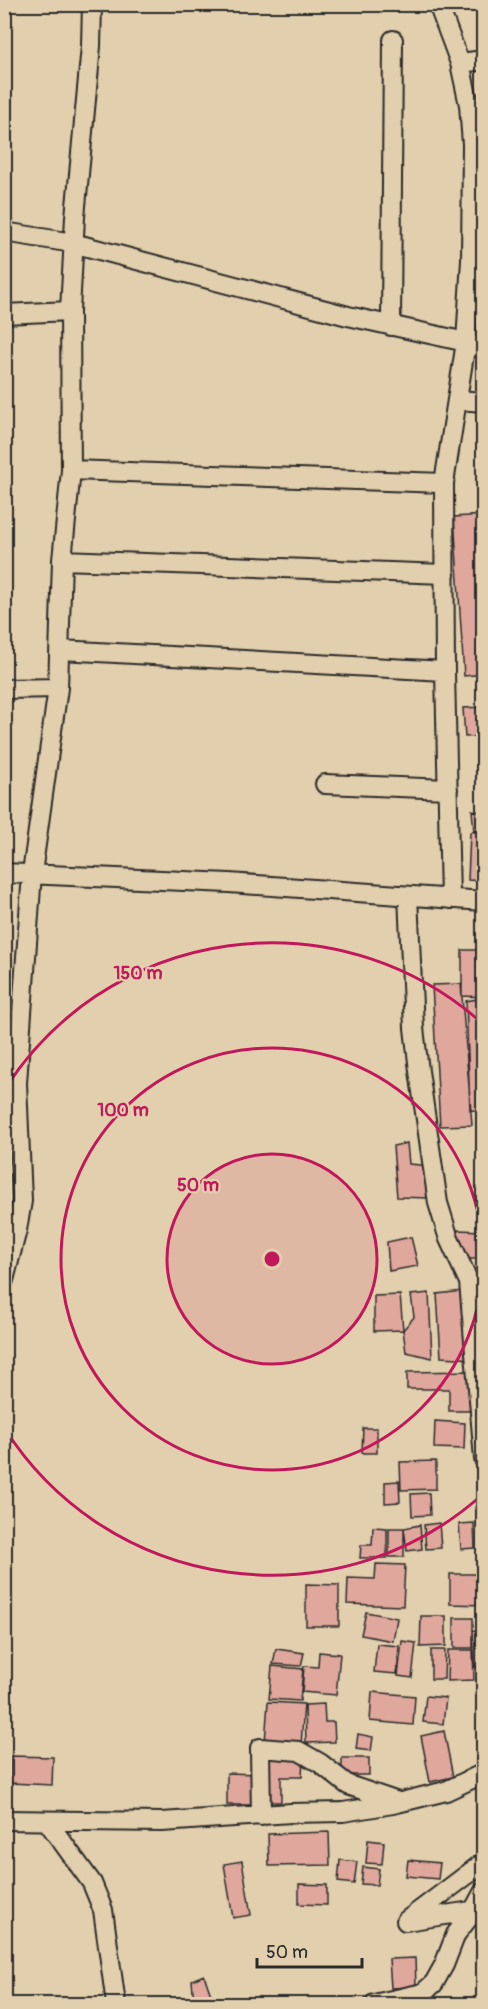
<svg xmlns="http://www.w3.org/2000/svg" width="488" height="2009" font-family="Pangolin,sans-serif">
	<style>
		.building { fill: #e0a79d; stroke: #2b2b2b; stroke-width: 1.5 }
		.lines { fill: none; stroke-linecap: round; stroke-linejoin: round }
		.minor-casing { stroke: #2b2b2b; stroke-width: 22 }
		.minor { stroke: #e2cfad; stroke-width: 18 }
		.ring { fill: none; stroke: #c2185b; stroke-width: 3 }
		.centre { fill: #c2185b; stroke: #e2cfad; stroke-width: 3 }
		.ring-label { font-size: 18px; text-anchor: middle; font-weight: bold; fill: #c2185b; stroke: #e2cfad; stroke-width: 4.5; stroke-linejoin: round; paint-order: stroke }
	</style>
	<rect width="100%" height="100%" fill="#e2cfad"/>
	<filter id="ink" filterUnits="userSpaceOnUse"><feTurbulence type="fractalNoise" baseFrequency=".0167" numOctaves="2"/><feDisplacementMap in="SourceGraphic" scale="12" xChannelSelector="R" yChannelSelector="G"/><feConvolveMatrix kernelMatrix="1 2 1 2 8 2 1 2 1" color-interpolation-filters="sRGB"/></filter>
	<g filter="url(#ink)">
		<path class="building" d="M484 515V674L464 676 454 517Z
			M484 707V736L465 737 463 708Z
			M472 810 484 813V831L474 832Z
			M484 829V881L468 880 470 832Z
			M462 950H484V997L462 996Z
			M461 984 472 1125 440 1126 432 985Z
			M484 998V1111L470 1110 466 1001Z
			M407 1143 409 1164 432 1166 430 1198 397 1197 393 1146Z
			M457 1230 484 1231V1259H465Z
			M411 1237 418 1266 389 1271 387 1242Z
			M463 1291 475 1359 441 1357 437 1294Z
			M429 1293 432 1358 406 1352 403 1330 414 1317 411 1295Z
			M400 1295 403 1330 374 1331V1296Z
			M475 1371V1411H449V1389H407V1372Z
			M435 1421 465 1423 464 1449 434 1448Z
			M363 1428H377V1453H362Z
			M436 1461V1489L401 1490 400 1462Z
			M399 1481 400 1502 385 1503V1482Z
			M429 1493 430 1515 412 1516 411 1494Z
			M439 1523 441 1548 426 1549 424 1525Z
			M474 1523 475 1548 461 1549 459 1524Z
			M420 1525 422 1549 407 1551 404 1528Z
			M373 1527 387 1528V1558H360L361 1545H372Z
			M389 1528H404V1557H389Z
			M376 1564 405 1565 403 1606 347 1604 348 1578 375 1579Z
			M450 1574H484V1605L450 1604Z
			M306 1584 339 1585V1626H306Z
			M366 1612 397 1618 393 1641 361 1635Z
			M421 1616H446V1646L420 1647Z
			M454 1618H473V1648H454Z
			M473 1630 484 1631V1668L475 1667Z
			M402 1641 416 1643 412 1678 398 1676Z
			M377 1644 399 1646 397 1674 374 1672Z
			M276 1649 304 1653 301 1666 273 1664Z
			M431 1650H445L444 1679H431Z
			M448 1650H473L474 1680 447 1681Z
			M319 1652 340 1654 336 1695 302 1692 304 1666 318 1667Z
			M272 1666 303 1669 300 1701 269 1699Z
			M372 1692 415 1696 413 1725 370 1721Z
			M426 1696 446 1698 443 1724 423 1722Z
			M268 1702 304 1704 301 1745 265 1742Z
			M324 1704 325 1722H334L335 1742 306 1743 305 1705Z
			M444 1731 453 1777 430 1782 421 1736Z
			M358 1734 373 1737 371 1751 356 1749Z
			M11 1756 53 1757 52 1785 10 1783Z
			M303 1757 302 1777H281V1802H267V1758Z
			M342 1758H369V1775H342Z
			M227 1773 256 1774 255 1805H227Z
			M329 1832 330 1865 269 1866 268 1834Z
			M368 1840 384 1842 382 1864 366 1863Z
			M340 1860 357 1862 354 1884 338 1882Z
			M408 1860 440 1863 438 1879 406 1876Z
			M242 1861 251 1915 233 1918 224 1864Z
			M363 1867 379 1869 377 1885 361 1884Z
			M299 1884 327 1885V1905L299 1904Z
			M415 1958 416 1987 391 1988 389 1959Z
			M204 1975 213 2001 236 1999V2004H194L192 1980Z
			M268 1999 269 2004H250L249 2001Z"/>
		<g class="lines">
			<defs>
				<path id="minor" d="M438 4 460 63 469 105 472 144 471 260 466 342 444 483 445 671 450 899
					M460 63 484 60
					M4 232 73 243 348 316 466 342 484 350
					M4 314 70 311
					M391 326 393 40
					M457 400 484 402
					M71 470 444 483
					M62 560 445 574
					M60 650 445 671
					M4 689 58 688
					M325 784 448 789
					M4 873 229 883 484 901
					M408 896 414 1028 419 1071 438 1203 449 1239 469 1282 484 1459
					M4 1280 17 1230 22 1201 17 1083 32 873 58 688 62 560 71 470 70 311 75 217 91 46 92 4
					M261 1816 260 1748 299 1751 320 1763 348 1785 398 1802
					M4 1820 162 1822 291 1813 343 1812 393 1804 446 1791 484 1773
					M47 1821 92 1883 103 1910 116 2004
					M484 1862 406 1921 484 1909
					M374 2004 423 1993
					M416 2004 423 1993 434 1983 444 1965 456 1934 471 1915 484 1891"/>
			</defs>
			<use href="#minor" class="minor-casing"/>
			<use href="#minor" class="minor"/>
		</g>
	</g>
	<circle cx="272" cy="1259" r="105" fill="#c2185b" fill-opacity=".12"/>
	<g class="ring">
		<circle cx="272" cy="1259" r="105"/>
		<circle cx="272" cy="1259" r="211"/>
		<path d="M483 1494A316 316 0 0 1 5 1429M5 1089A316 316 0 0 1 483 1024"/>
	</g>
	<circle cx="272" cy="1259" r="9" class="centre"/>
	<g class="ring-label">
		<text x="138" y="979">150 m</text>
		<text x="123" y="1116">100 m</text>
		<text x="198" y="1191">50 m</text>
	</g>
	<rect width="488" height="2009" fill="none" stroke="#e2cfad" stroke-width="24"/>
	<rect x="12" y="12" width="464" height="1985" fill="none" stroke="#2b2b2b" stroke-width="2" filter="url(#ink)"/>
	<path d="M257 1958v9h105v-9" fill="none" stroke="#2b2b2b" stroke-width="3"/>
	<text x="266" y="1958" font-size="18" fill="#2b2b2b" stroke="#e2cfad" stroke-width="4.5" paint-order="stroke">50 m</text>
</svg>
